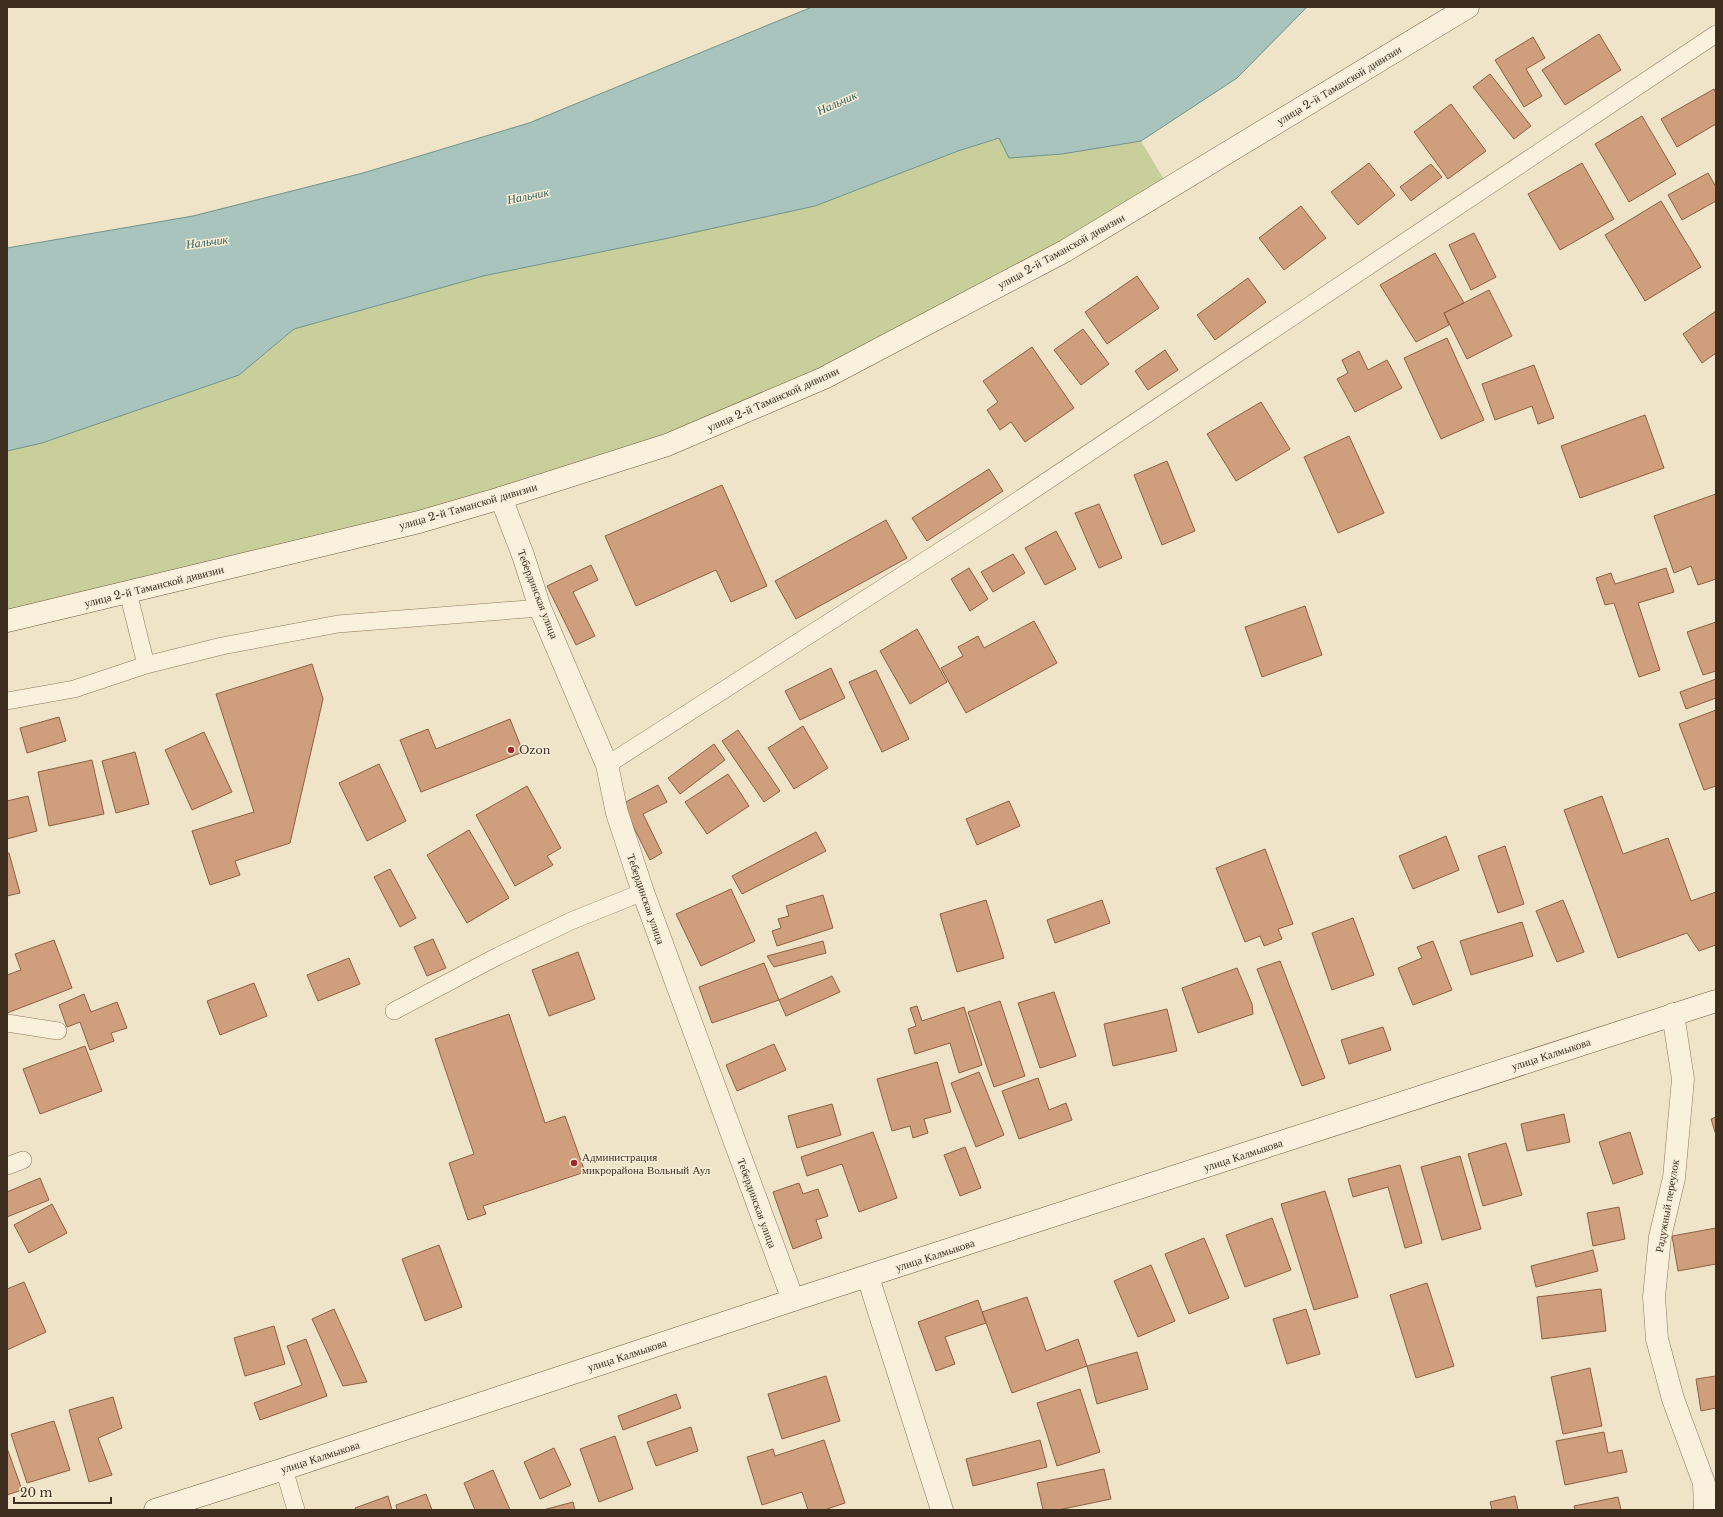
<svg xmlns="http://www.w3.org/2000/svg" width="1723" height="1517" font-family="'Libre Baskerville',serif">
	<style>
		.green { fill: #c9cf9b }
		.water { fill: #a9c4bc; stroke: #6f938a }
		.building { fill: #cf9f7d; stroke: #8d5f41 }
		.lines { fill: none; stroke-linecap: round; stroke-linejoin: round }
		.lane-casing { stroke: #8d765c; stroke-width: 18 }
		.street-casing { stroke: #8d765c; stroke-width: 23 }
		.secondary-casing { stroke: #6f573f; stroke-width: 23 }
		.lane { stroke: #faf1dc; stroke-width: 17 }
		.street { stroke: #faf1dc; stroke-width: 22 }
		.secondary { stroke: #faf1dc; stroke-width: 22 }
		.poi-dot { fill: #9e2a2b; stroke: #f7eed8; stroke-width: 1.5 }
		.labels { text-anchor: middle; stroke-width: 3; stroke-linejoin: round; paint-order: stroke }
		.street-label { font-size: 11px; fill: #3d2e20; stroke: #f7eed8 }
		.poi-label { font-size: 11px; fill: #3d2e20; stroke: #f7eed8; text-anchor: start }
		.water-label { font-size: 12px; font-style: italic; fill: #2f5d5a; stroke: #f7eed8 }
	</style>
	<rect width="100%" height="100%" fill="#f0e4c8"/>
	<path class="green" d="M999 138 1062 154 1141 141 1169 188 1065 251 667 445 7 621V451L42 443 239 375 294 329 483 276 664 239 815 206 958 151Z"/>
	<path class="water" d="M812 7H1307L1237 78 1141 141 1062 154 1009 158 999 138 958 151 815 206 664 239 483 276 294 329 239 375 42 443 7 451V248L193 216 363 173 529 123Z"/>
	<path class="building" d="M1599 34 1621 70 1565 105 1542 70Z
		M1533 37 1545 58 1526 69 1542 96 1524 107 1495 60Z
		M1490 74 1531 126 1514 139 1473 87Z
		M1714 89 1716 93V124L1677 147 1661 119Z
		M1451 104 1486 151 1448 179 1414 132Z
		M1642 116 1676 174 1629 202 1595 144Z
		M1369 163 1395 195 1358 225 1331 192Z
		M1582 163 1614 219 1560 250 1528 194Z
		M1431 164 1442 177 1411 201 1400 187Z
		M1708 173 1716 187V201L1682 220 1668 195Z
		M1661 201 1701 267 1645 301 1605 235Z
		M1301 206 1326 238 1284 270 1259 238Z
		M1474 233 1496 277 1471 290 1449 245Z
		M1435 253 1464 303 1444 313 1449 325 1416 342 1380 285Z
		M1137 276 1159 308 1107 344 1085 312Z
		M1248 278 1266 302 1215 340 1197 315Z
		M1489 290 1512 336 1467 359 1444 313Z
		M1716 311V353L1702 363 1683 334Z
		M1083 329 1109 364 1081 385 1054 350Z
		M1447 338 1484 420 1441 439 1404 358Z
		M1032 347 1074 408 1025 442 1011 422 1000 430 987 410 998 402 983 381Z
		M1165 350 1178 370 1148 390 1135 371Z
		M1359 351 1368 370 1387 360 1402 388 1355 412 1337 379 1348 373 1342 360Z
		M1534 365 1554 418 1538 424 1532 406 1495 420 1482 384Z
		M1261 402 1290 449 1236 481 1207 434Z
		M1645 415 1664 468 1580 498 1561 446Z
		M1349 436 1384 513 1338 533 1304 457Z
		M1167 461 1195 531 1162 545 1134 475Z
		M989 469 1003 491 927 541 912 518Z
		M722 485 767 586 731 602 716 570 636 606 605 536Z
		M1716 494V579L1698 585 1691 566 1674 573 1654 516Z
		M1099 504 1122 558 1099 568 1075 513Z
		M886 520 907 558 796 619 775 581Z
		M1056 531 1076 569 1045 585 1025 548Z
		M1013 554 1025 573 993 592 981 572Z
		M591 565 598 580 573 592 595 636 576 645 547 586Z
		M969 568 988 599 970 611 951 579Z
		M1666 568 1674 592 1638 603 1660 670 1639 677 1614 603 1605 605 1596 578 1611 573 1615 584Z
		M1305 606 1322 655 1262 677 1245 627Z
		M1034 621 1057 663 966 713 941 668 963 656 958 647 978 636 984 648Z
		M1716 622V671L1703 675 1687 632Z
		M917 629 947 682 910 704 880 651Z
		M312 664 323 699 290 843 235 861 240 875 210 885 192 831 254 812 216 694Z
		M831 668 845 698 800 720 785 691Z
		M876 670 909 739 882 752 849 682Z
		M1716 679V698L1686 709 1680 692Z
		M1716 710V786L1704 790 1679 724Z
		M59 717 66 741 27 753 20 728Z
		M510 719 523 752 421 792 400 740 428 729 436 749Z
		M803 726 828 768 794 789 768 748Z
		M738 730 780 791 764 802 722 741Z
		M204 732 232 792 192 810 165 750Z
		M714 744 725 760 680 794 668 778Z
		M135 752 149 804 116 813 102 761Z
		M92 760 104 814 49 826 38 772Z
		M379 764 406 821 367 841 339 783Z
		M728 774 749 806 707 834 685 802Z
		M658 785 667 802 643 814 662 853 650 860 622 804Z
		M527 786 561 848 547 856 553 865 515 886 476 815Z
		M28 796 37 831 7 839V801Z
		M1602 796 1623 854 1668 838 1691 901 1716 892V945L1699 951 1687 933 1618 958 1564 810Z
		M1009 801 1020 826 977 845 966 819Z
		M469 830 509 898 467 923 427 855Z
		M816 832 826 851 742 894 732 876Z
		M1446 836 1459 870 1413 889 1399 856Z
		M1505 846 1524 904 1498 913 1478 856Z
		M1265 849 1293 924 1278 929 1282 939 1264 946 1260 936 1245 942 1216 868Z
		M7 853H9L20 893 7 896Z
		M390 869 416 918 400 927 374 877Z
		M731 889 755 941 701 966 676 914Z
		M823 895 833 928 777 946 772 931 781 928 778 919 789 916 786 906Z
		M986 900 1004 958 957 972 940 914Z
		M1102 900 1110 923 1055 943 1047 920Z
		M1563 900 1584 952 1557 962 1536 911Z
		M1353 918 1374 975 1332 990 1312 933Z
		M1522 922 1533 956 1471 975 1460 941Z
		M433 939 446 968 427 976 414 947Z
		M54 940 72 988 7 1013V975L21 970 15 954Z
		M823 941 826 953 774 967 767 956Z
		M1433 941 1452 990 1413 1005 1398 968 1422 958 1417 947Z
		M578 952 595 999 549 1016 532 970Z
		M349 958 360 984 318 1001 307 975Z
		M1280 961 1325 1078 1302 1086 1257 969Z
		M764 963 779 1000 712 1023 699 987Z
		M1237 968 1252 1004 1253 1014 1198 1033 1182 988Z
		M832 976 840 992 786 1016 779 1000Z
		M254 983 267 1016 220 1035 207 1001Z
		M1054 992 1076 1056 1040 1068 1018 1003Z
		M84 994 91 1012 117 1002 127 1028 111 1033 114 1041 90 1050 80 1022 67 1027 59 1005Z
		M1000 1001 1025 1076 994 1087 968 1012Z
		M917 1006 922 1021 964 1007 982 1065 959 1073 950 1043 915 1054 908 1029 916 1026 910 1008Z
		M1167 1009 1177 1051 1113 1066 1104 1024Z
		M509 1014 545 1123 565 1116 585 1172 483 1206 486 1214 468 1220 449 1163 474 1154 435 1039Z
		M1383 1027 1391 1050 1349 1064 1341 1040Z
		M774 1044 786 1070 737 1091 726 1065Z
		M85 1046 102 1091 40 1114 23 1069Z
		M937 1062 951 1112 924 1119 928 1133 913 1138 910 1126 892 1131 877 1079Z
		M979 1072 1004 1135 976 1147 951 1083Z
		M1038 1078 1049 1110 1066 1103 1072 1120 1019 1139 1002 1091Z
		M832 1104 841 1135 797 1148 788 1116Z
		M1564 1114 1570 1142 1527 1151 1521 1124Z
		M1716 1117V1135L1711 1119Z
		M873 1132 897 1198 859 1212 842 1164 807 1176 801 1157Z
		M1630 1132 1643 1174 1613 1184 1599 1142Z
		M1506 1143 1522 1195 1483 1206 1468 1154Z
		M965 1147 981 1188 960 1196 944 1155Z
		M1460 1156 1481 1229 1442 1240 1421 1167Z
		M1400 1165 1422 1243 1405 1248 1388 1187 1353 1197 1348 1179Z
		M40 1178 49 1200 7 1217V1192Z
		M799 1183 803 1194 818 1189 828 1216 816 1220 822 1238 793 1249 773 1192Z
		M1325 1191 1358 1297 1314 1310 1281 1204Z
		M52 1204 67 1233 29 1253 14 1225Z
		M1619 1207 1625 1239 1593 1246 1587 1213Z
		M1272 1218 1291 1270 1245 1287 1226 1235Z
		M1716 1228V1264L1678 1271 1672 1236Z
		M1204 1238 1229 1298 1189 1314 1165 1254Z
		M439 1245 462 1307 425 1321 402 1259Z
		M1593 1250 1598 1271 1536 1287 1531 1266Z
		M1151 1265 1175 1321 1138 1337 1114 1281Z
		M24 1282 46 1332 7 1350V1289Z
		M1427 1283 1454 1366 1416 1378 1390 1295Z
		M1601 1289 1606 1331 1542 1339 1537 1297Z
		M1027 1297 1046 1351 1078 1339 1087 1366 1012 1393 982 1312Z
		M978 1300 986 1323 945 1337 955 1364 936 1371 918 1322Z
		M334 1309 367 1382 343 1386 312 1319Z
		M1306 1309 1320 1354 1287 1364 1273 1319Z
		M274 1326 285 1364 245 1376 234 1338Z
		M306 1339 327 1396 260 1420 254 1403 302 1385 287 1346Z
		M1137 1352 1148 1389 1097 1404 1087 1366Z
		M1590 1368 1602 1426 1563 1434 1551 1377Z
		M826 1376 840 1421 782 1439 768 1394Z
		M1716 1376V1408L1701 1411 1696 1379Z
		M1080 1389 1100 1452 1057 1466 1037 1403Z
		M676 1394 681 1408 623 1430 618 1416Z
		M113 1397 122 1428 98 1438 112 1475 89 1482 69 1410Z
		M54 1421 70 1470 27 1483 11 1434Z
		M691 1427 698 1451 656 1466 647 1442Z
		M1604 1432 1608 1453 1622 1450 1627 1472 1565 1485 1556 1441Z
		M615 1436 633 1489 599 1502 580 1449Z
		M824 1440 845 1503 824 1510H808L802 1492 762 1505 747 1457 773 1449 775 1456Z
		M1040 1440 1047 1467 973 1486 966 1459Z
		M7 1448 22 1490 7 1495Z
		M554 1448 571 1485 540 1499 524 1462Z
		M1104 1469 1111 1499 1058 1510H1043L1037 1483Z
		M493 1470 510 1510H475L464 1483Z
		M426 1494 432 1510H397L396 1505Z
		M388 1496 392 1510H356L355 1508Z
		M1515 1496 1518 1510H1492L1490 1502Z
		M1618 1497 1621 1510H1575L1574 1506Z
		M573 1502 575 1510H543Z"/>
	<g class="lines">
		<defs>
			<path id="lane" d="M128 592 146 665
				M7 701 74 689 146 665 222 646 338 624 540 608
				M607 765 993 517 1716 34
				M394 1011 498 956 571 921 643 892
				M7 1023 58 1031
				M7 1166 23 1160
				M284 1469 296 1510"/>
			<path id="street" d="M501 498 523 555 540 608 607 765 617 813 643 892 793 1300
				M1673 1014 1683 1079 1674 1178 1660 1237 1654 1297 1657 1339 1673 1399 1704 1483 1705 1510
				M868 1277 942 1510"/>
			<path id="secondary" d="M7 621 419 522 501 498 667 445 824 378 1065 251 1468 7
				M155 1510 284 1469 793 1300 1716 1001"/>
		</defs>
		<use href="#lane" class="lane-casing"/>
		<use href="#street" class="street-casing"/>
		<use href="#secondary" class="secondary-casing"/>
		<use href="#lane" class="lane"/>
		<use href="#street" class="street"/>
		<use href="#secondary" class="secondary"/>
	</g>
	<g class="poi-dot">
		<circle cx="511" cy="750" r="4"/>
		<circle cx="574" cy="1163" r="4"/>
	</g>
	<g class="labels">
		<g class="street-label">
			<text transform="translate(1339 85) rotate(-31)" y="4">улица 2-й Таманской дивизии</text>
			<text transform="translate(1061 251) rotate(-29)" y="4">улица 2-й Таманской дивизии</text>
			<text transform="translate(773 399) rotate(-24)" y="4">улица 2-й Таманской дивизии</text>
			<text transform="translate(468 506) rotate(-16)" y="4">улица 2-й Таманской дивизии</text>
			<text transform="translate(154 586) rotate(-14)" y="4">улица 2-й Таманской дивизии</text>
			<text transform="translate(538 594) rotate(69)" y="4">Тебердинская улица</text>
			<text transform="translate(646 899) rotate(71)" y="4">Тебердинская улица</text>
			<text transform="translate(1551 1054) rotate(-18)" y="4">улица Калмыкова</text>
			<text transform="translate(1243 1155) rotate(-18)" y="4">улица Калмыкова</text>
			<text transform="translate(757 1203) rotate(70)" y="4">Тебердинская улица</text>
			<text transform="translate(1667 1206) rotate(-80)" y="4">Радужный переулок</text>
			<text transform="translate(935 1255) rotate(-18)" y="4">улица Калмыкова</text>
			<text transform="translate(627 1355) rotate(-18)" y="4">улица Калмыкова</text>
			<text transform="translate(320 1457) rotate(-18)" y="4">улица Калмыкова</text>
		</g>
		<g class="poi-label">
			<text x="519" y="754">Ozon</text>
			<text x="582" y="1161">Администрация<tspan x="582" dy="13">микрорайона Вольный Аул</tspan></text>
		</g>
		<g class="water-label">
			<text transform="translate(837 103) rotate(-24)" y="4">Нальчик</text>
			<text transform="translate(528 196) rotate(-11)" y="4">Нальчик</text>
			<text transform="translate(207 242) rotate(-7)" y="4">Нальчик</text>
		</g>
	</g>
	<rect width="1723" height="1517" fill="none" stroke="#3d2e20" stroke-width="16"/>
	<path d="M14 1497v6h97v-6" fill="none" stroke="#3d2e20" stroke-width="2"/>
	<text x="20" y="1497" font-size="12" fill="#3d2e20" stroke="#f7eed8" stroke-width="3" paint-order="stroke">20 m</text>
</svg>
